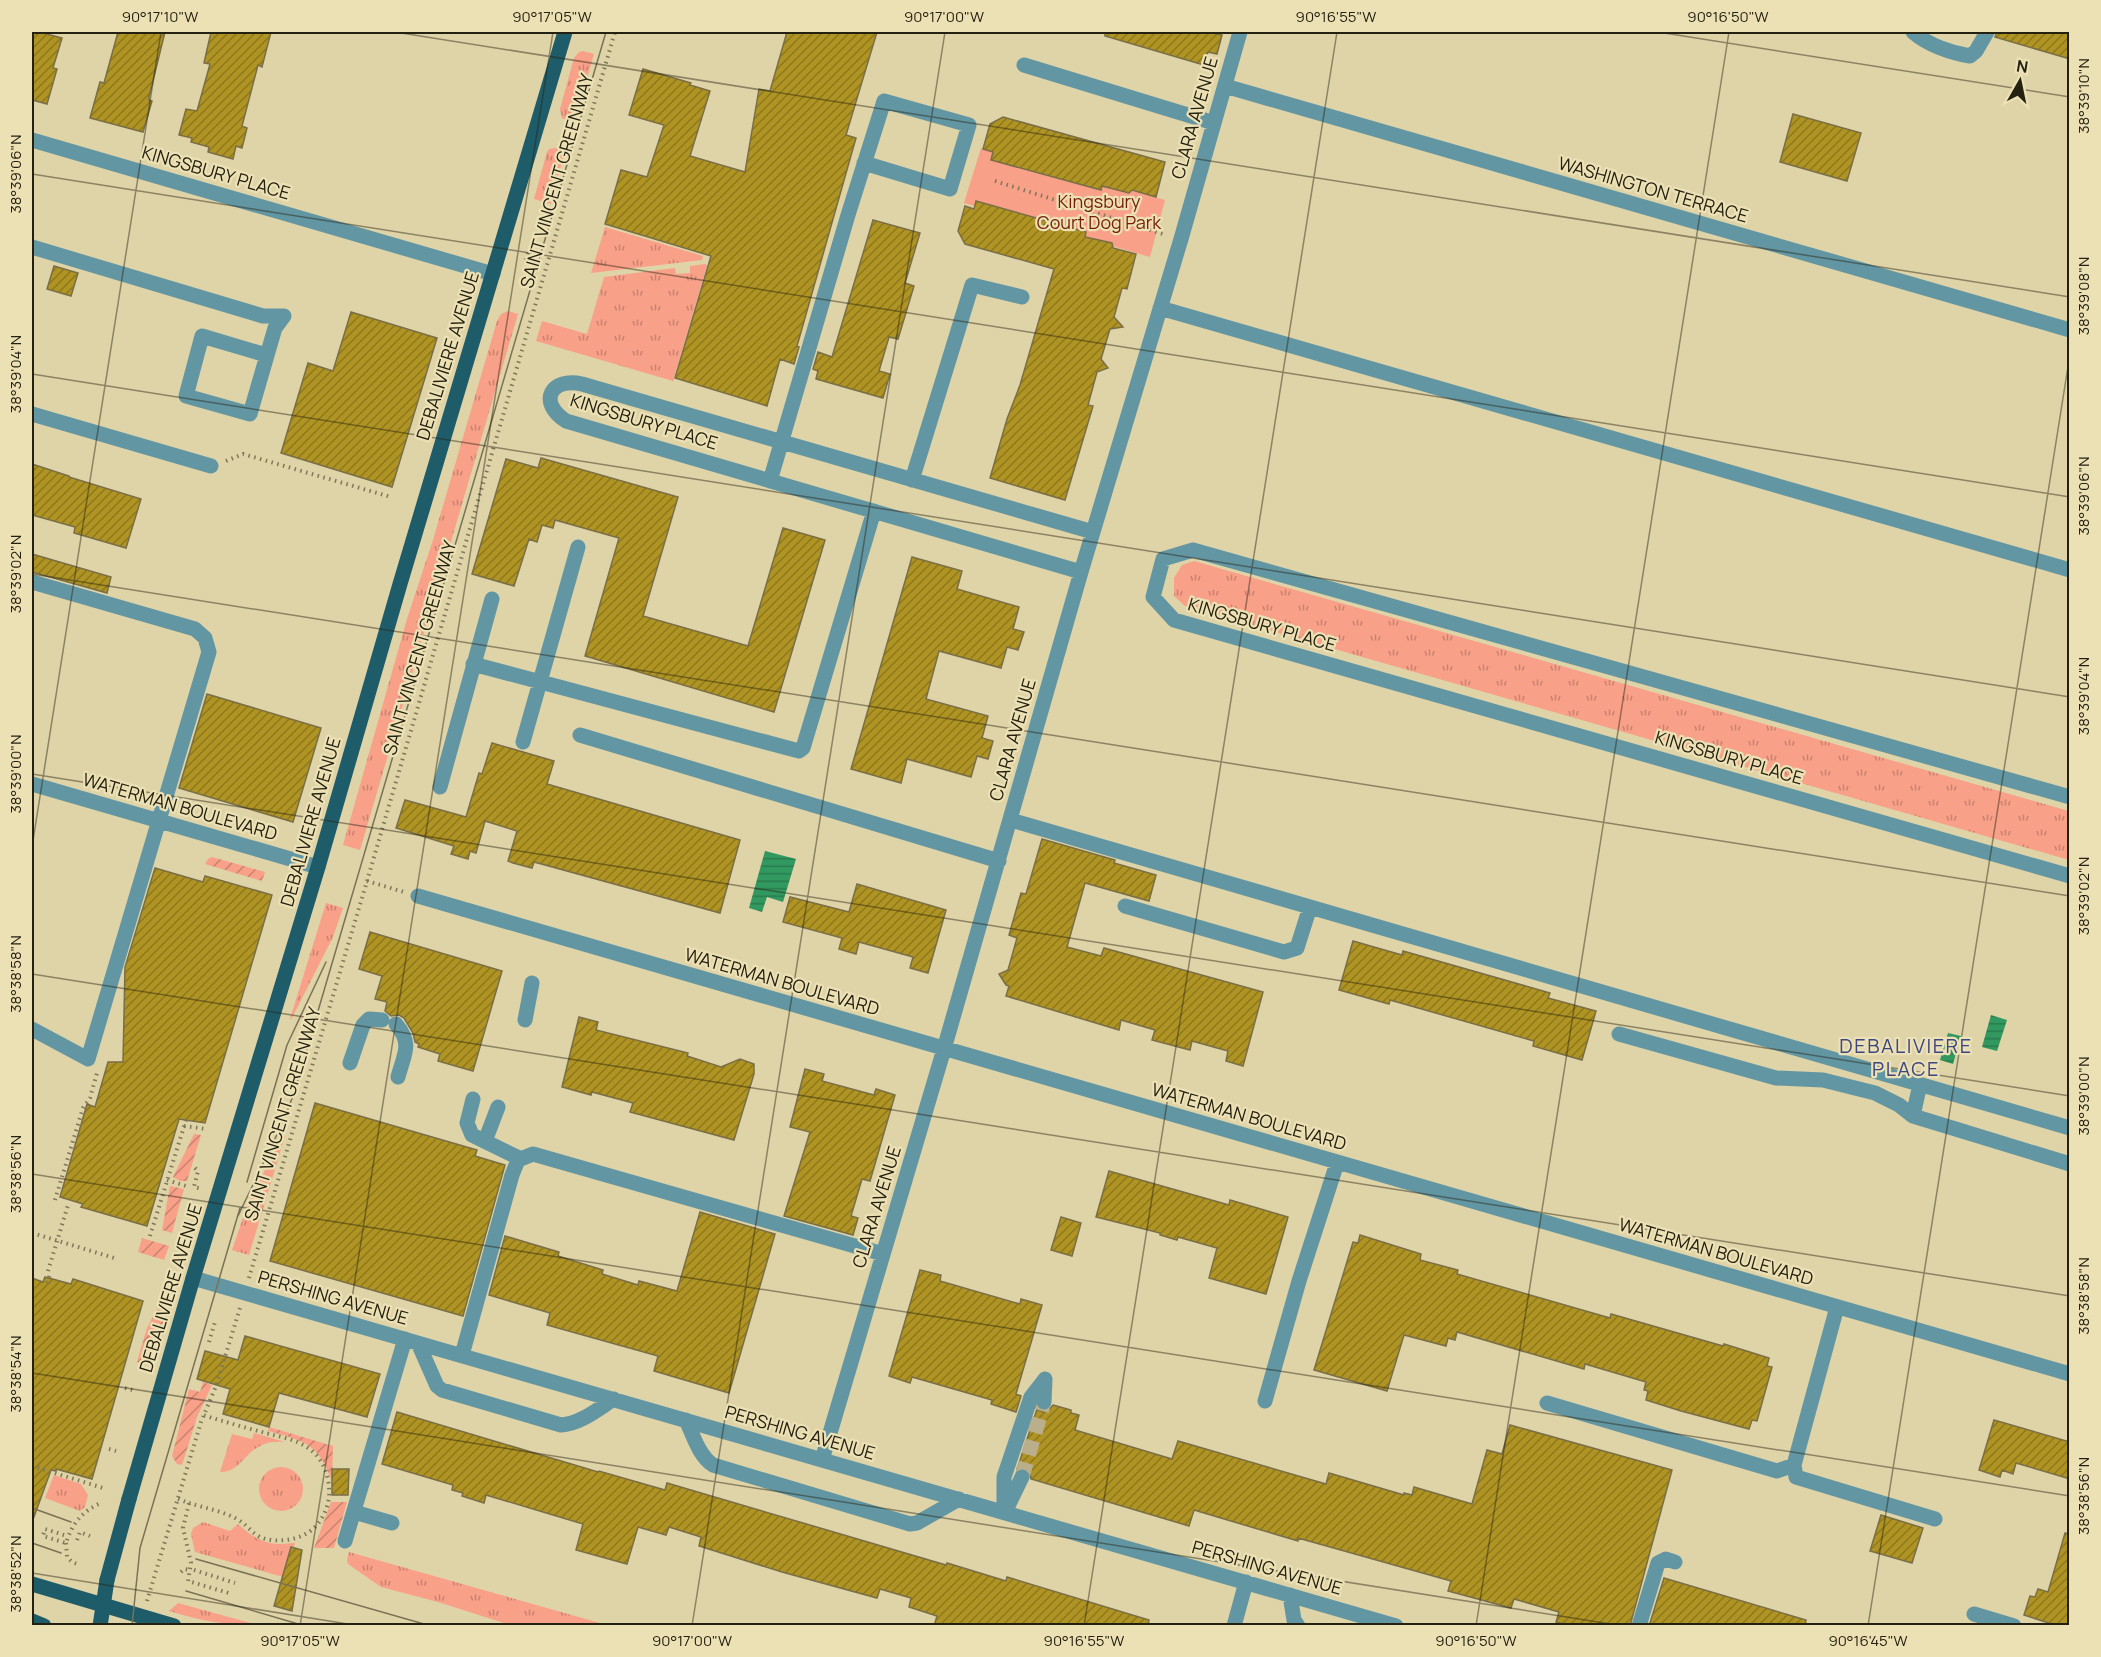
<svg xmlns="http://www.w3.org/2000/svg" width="2101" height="1657" font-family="Manrope,sans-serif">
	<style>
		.grass { fill: url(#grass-tufts) }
		.park { fill: #f9a089 }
		.garden { fill: url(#garden-furrows) }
		.water { fill: url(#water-rules) }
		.building { fill: url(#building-hatch); stroke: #796e46; stroke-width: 1.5 }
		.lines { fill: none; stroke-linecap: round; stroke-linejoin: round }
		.minor-tunnel { stroke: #baaf8a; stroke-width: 15; stroke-dasharray: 15 8; stroke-linecap: butt }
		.path { stroke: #7f775a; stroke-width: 4; stroke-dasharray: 1.5 4.5; stroke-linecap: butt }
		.minor { stroke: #6396a3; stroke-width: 15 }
		.major { stroke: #1f5c6a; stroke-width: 15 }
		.tram { stroke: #7a7256; stroke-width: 1.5 }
		.major-bridge { stroke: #1f5c6a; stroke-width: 15 }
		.ticks { fill: none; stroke: #252110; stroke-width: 1.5; stroke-opacity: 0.45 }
		.labels { text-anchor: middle; stroke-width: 4.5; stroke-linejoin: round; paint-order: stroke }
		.street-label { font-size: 18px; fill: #252110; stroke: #ece0b5 }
		.park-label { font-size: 18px; fill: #751e05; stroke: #ece0b5 }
		.neighbourhood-label { font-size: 20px; letter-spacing: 1.5px; fill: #3e4682; stroke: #ece0b5 }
		.neatline { fill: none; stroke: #252110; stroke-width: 2 }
		.ticks-label { font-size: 15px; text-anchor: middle; fill: #252110 }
	</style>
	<defs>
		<pattern id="grass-tufts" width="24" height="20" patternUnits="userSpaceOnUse" patternTransform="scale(1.5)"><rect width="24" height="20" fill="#f9a089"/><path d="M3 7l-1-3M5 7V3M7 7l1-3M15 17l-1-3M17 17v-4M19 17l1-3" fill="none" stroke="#c9826f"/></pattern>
		<pattern id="garden-furrows" width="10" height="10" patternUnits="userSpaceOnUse" patternTransform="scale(1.5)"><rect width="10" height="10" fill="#f9a089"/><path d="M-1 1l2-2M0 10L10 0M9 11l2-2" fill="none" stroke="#c9826f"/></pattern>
		<pattern id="water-rules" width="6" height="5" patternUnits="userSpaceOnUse" patternTransform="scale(1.5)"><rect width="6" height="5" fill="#31985f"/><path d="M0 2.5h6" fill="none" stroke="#297c4d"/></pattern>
		<pattern id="building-hatch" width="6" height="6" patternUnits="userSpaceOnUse" patternTransform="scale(1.5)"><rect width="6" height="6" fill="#af9423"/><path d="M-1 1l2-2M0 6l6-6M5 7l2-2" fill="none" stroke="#8e781d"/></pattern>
	</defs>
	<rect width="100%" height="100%" fill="#dfd3a8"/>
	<path class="grass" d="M583 51 594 54 574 123 562 118 560 109 574 58 579 52Z
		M555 148 565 151 551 204 534 199 547 152 549 149Z
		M605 227 703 256 702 260 591 273Z
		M705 264 707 266 673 381 536 341 542 321 587 334 604 277 675 268 676 274 690 273V266Z
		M508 311 518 314 360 850 343 845 407 619 433 540 497 321 501 314Z
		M1194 561 2069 811V860L1185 606 1174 596V578L1182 565Z
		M326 903 343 908 333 937 292 1018 290 1019Z
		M281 1135 285 1136 249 1255 232 1250 244 1215Z
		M254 1433 285 1442C245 1438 246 1473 220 1472L232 1434 252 1439Z
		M259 1489a22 22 0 1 1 44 0a22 22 0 1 1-44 0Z
		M54 1475 81 1484 88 1495 85 1507 80 1511 45 1498Z
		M203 1522 230 1531 238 1524C251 1536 263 1544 281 1544 286 1544 290 1543 295 1543L290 1562 283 1577 195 1552 191 1534 193 1528Z
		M349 1552 607 1625H510L438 1602 381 1587 348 1564 347 1560Z
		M178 1603 258 1625C228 1626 198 1620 169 1611Z"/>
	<path class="park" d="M981 148 1165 200 1150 257 964 203Z"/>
	<path class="garden" d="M212 857 265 872 262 881 205 864 208 859Z
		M194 1134 201 1135 187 1181H180L173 1177Z
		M170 1186 184 1189 172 1233 162 1230Z
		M142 1238 169 1246 164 1260 138 1252Z
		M157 1309 168 1313 145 1365 137 1362 147 1328Z
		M203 1382 212 1385 197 1417 182 1465 177 1464 172 1456 189 1389 200 1392Z
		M269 1427 333 1446 332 1482C319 1443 304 1441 268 1431Z
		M331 1502H347L334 1548H314Z"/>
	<path class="water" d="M765 851 796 859 783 902 767 897 762 912 749 908Z
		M1991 1015 2007 1020 1997 1051 1982 1047Z
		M1948 1033 1961 1036 1953 1064 1940 1060Z"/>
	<path class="building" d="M32 32H39L62 38 53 68 57 69 47 104 32 100Z
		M118 32H165L149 97V100L152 101 143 132 90 118 100 82 104 83Z
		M211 32H271L262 67 258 65 242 126 247 128 242 148 236 146 233 159 208 152 209 147 191 142 192 138 179 135 186 109 197 111 210 64 204 63Z
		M787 32H877L846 135 856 138 797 346 799 347 794 364 780 359 767 406 675 378 711 256 605 224 621 170 647 177 664 125 629 115 643 69 691 83 690 85 710 91 690 156 745 172 759 89 770 91Z
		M1105 32H1207L1222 35 1217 54 1208 52 1204 65 1105 36Z
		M1997 32H2070V59L1995 37Z
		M1793 114 1861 133 1847 181 1780 162Z
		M1003 117 1165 162 1156 197 1132 190 1129 193 1102 186 1101 190 991 160 993 152 983 149 990 124Z
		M976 201 1086 232 1085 237 1112 243 1113 248 1136 254 1127 289 1122 288 1114 317 1123 327 1110 329 1101 359 1108 368 1097 372 1088 405 1093 406 1065 500 990 478 1007 419 1020 385 1054 269 965 244 958 231 965 206 974 209Z
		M873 220 920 233 905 283 914 286 898 339 889 337 879 371 890 374 883 398 816 379 818 371 813 369 818 352 832 357Z
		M54 266 78 273 71 296 47 289Z
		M351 312 437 338 392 487 281 453 308 363 333 371Z
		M541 458 678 497 643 616 748 646 783 528 825 540 774 712 585 656 619 538 555 520 553 528 542 525 537 542 529 539 514 586 472 574 506 459 538 468Z
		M32 464 69 476V477L141 499 126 548 74 533 75 527 32 515Z
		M32 554 111 577 107 593 32 572Z
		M912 557 962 571 957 589 1019 607 1013 629 1024 632 1018 650 1007 647 1001 668 939 651 926 699 988 716 982 738 993 741 988 759 977 756 971 777 907 759 901 783 851 769Z
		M207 694 321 728 293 822 179 788Z
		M492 743 554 761 547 784 740 840 720 913 534 862 532 868 513 863 508 861 517 831 485 821 476 853 470 851 468 859 451 854 454 846 396 828 405 800 466 817 479 773 482 774Z
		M1042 839 1115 860 1114 863 1156 875 1149 901 1085 883 1067 947 1101 956 1104 948 1263 992 1243 1066 1226 1061 1228 1051 1192 1041 1190 1050 1152 1040 1155 1030 1121 1020 1119 1030 1006 996 1009 986 1006 985 999 974 1008 970 1017 938 1009 935 1021 893 1026 894Z
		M155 868 203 882 205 876 272 895 205 1123 179 1119 147 1226 81 1207 83 1204 60 1197 87 1104 95 1107 108 1062H123L125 967Z
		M857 884 946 910 928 973 910 968 913 957 859 942 856 954 839 949 842 938 783 922 790 897 849 912Z
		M370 932 502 971 473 1071 438 1061 440 1054 418 1047 419 1044 415 1042 413 1033 404 1018 399 1015 391 1016 385 1011 387 1002 375 999 382 976 359 969Z
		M1353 941 1402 955 1403 951 1550 993 1548 998 1596 1011 1582 1060 1533 1046 1534 1041 1390 1000 1389 1004 1339 990Z
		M579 1017 598 1022 596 1030 688 1053 687 1056 721 1067 740 1059 754 1064V1074L734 1140 630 1112 633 1103 592 1092 591 1095 562 1087Z
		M805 1069 824 1074 822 1081 874 1095 876 1089 895 1095 870 1181 862 1179 851 1216 858 1218 853 1235 784 1216 810 1132 790 1127Z
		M315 1103 477 1150 475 1156 505 1165 463 1316 270 1261Z
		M1109 1171 1229 1205 1230 1200 1288 1217 1266 1294 1209 1278 1217 1248 1178 1237 1177 1240 1160 1235V1233L1096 1217Z
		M700 1212 775 1234 729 1393 654 1371 658 1356 547 1325 550 1313 489 1295 505 1236 559 1252 558 1256 603 1270 602 1274 638 1285 639 1281 677 1291Z
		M1061 1217 1081 1223 1072 1256 1051 1250Z
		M1360 1235 1421 1254 1420 1260 1458 1270 1457 1274 1610 1318 1611 1314 1723 1346 1724 1344 1769 1358 1767 1366 1772 1367 1757 1421 1752 1420 1749 1429 1681 1411 1646 1400 1648 1391 1644 1390 1646 1382 1585 1364 1584 1369 1457 1332 1455 1340 1448 1338 1446 1346 1404 1335 1387 1391 1314 1370 1353 1242 1358 1243Z
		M920 1270 941 1275 940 1281 1020 1304 1021 1299 1042 1305 1016 1394 1021 1396 1016 1412 991 1404 992 1400 912 1377 910 1383 889 1376Z
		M45 1277 71 1284 73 1279 143 1301 92 1479 56 1469V1471L51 1470 34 1517 32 1516V1278L43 1282Z
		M245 1336 380 1374 367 1417 279 1393 269 1427 223 1414 230 1389 197 1379 205 1351 238 1360Z
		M1053 1405 1071 1410V1413L1079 1415 1075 1430 1172 1459 1178 1441 1326 1484 1329 1473 1404 1495V1493L1412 1495 1414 1487 1472 1504 1487 1450 1502 1454 1510 1425 1672 1470 1630 1626H1570L1556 1622 1559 1612 1514 1599 1511 1608 1448 1591 1451 1581 1298 1538V1541L1194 1510 1189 1526 1031 1479 1030 1472 1027 1469H1017L1037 1409 1043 1412 1048 1411Z
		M397 1412 598 1472 599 1471 665 1490 667 1483 946 1565 947 1563 1006 1581 1007 1577 1149 1620 1148 1626H934L937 1616 909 1607 911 1598 880 1589 877 1598 782 1572 699 1546 701 1537 669 1527 666 1535 638 1527 627 1564 576 1550 583 1524 486 1495 484 1503 462 1496 463 1493 452 1490 453 1485 382 1464Z
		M1994 1420 2070 1442V1479L2016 1463 2013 1474 2002 1470 2000 1477 1979 1470Z
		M332 1469H349L348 1495H332Z
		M1881 1515 1923 1528 1912 1563 1870 1551Z
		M2065 1533 2070 1534V1626H2058L2024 1615 2030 1596 2035 1597 2038 1589 2048 1592Z
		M291 1547 302 1550 292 1611 274 1606Z
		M1664 1578 1806 1620 1805 1626H1649Z"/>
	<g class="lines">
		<path class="minor-tunnel" d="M1022 1477 1044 1402"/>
		<path class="path" d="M995 181 1166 235
			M526 260 529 249
			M226 461 243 454 391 497
			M367 881 404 892
			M184 1126 206 1129
			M195 1168 198 1171 194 1187 202 1189
			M167 1180 189 1187
			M55 1200 83 1108 90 1098 97 1073
			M32 1233 114 1258
			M150 1236 186 1120
			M48 1271 68 1205
			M249 1278 367 881 615 32
			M47 1283 51 1272
			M209 1342 215 1322
			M125 1388 133 1390
			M109 1449 116 1451
			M32 1466 103 1488
			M178 1499 189 1503 183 1528 191 1563 188 1581 232 1594
			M189 1503C204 1508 223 1511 237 1519 250 1526 253 1538 271 1540 289 1542 309 1537 320 1521 327 1510 330 1500 329 1487 328 1472 321 1456 308 1448 297 1440 282 1437 269 1434 247 1428 225 1422 203 1415
			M64 1535 45 1529 43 1536 66 1543C72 1524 82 1511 101 1503
			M77 1540 80 1532 90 1536
			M66 1543 67 1557 72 1562 80 1565
			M194 1570 235 1583
			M181 1572 184 1569 190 1570
			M147 1601 201 1422 216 1386 240 1308"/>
		<path class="minor" d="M1913 32C1928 45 1951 53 1970 56L1976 51 1987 32
			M1024 65 1214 123
			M1225 86 2070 330
			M32 140 493 274
			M32 247 263 316H284
			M1160 308 2070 570
			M266 355 202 336 186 396 250 414 275 328 284 316
			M32 414 211 466
			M912 480 972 285 1022 297
			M770 481 848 215 884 101 969 125 950 189 864 163
			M1081 572 566 421C537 402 551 377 582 384L1093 532
			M32 582 195 629 205 638 209 652 88 1059 32 1029
			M473 664 799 751 803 748 874 511
			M580 735 999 861
			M523 742 578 547
			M32 784 318 867
			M440 787 492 599
			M2070 797 1193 550 1163 559 1153 597 1174 620 2070 876
			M1011 820 2070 1128
			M418 896 2070 1374
			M1125 906 1284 952 1297 948 1310 907
			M525 1020 532 983
			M396 1024C413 1044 404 1054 398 1077
			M1619 1034 1776 1078 1823 1080 1875 1093 1899 1105 1913 1116
			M350 1063 363 1025 369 1019 382 1020
			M1920 1084 1913 1116 2070 1164
			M473 1099 467 1123 472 1135 521 1159
			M485 1141 498 1107
			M193 1278 1396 1626
			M418 1343 437 1386 442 1390 561 1425C580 1424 598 1409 614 1399
			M462 1355 512 1175 518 1160 533 1154 883 1254
			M1265 1401 1299 1281 1337 1163
			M1044 1402 1045 1379
			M1547 1403 1777 1471 1794 1465 1837 1307
			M686 1420C693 1435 699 1456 713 1465L910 1524 917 1523 959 1499
			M822 1460 944 1049 1081 572 1181 239 1240 32
			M1794 1465 1796 1477 1935 1519
			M1006 1510 1022 1477
			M354 1512 392 1523
			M1004 1512V1477L1031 1397 1045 1379
			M345 1541 405 1339
			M1290 1595 1294 1620 1298 1626
			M1974 1614 2014 1626
			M1234 1626 1246 1582
			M1639 1626 1658 1563 1666 1559 1675 1562"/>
		<path class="major" d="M129 1499 193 1278 318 867 400 584 565 32
			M32 1584 174 1626
			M32 1621 44 1626
			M100 1626 107 1580"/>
		<path class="tram" d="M247 1182 287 1045 326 962
			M238 1216 282 1124 293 1096 606 32
			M32 1508 71 1522
			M32 1543 61 1553
			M196 1559 431 1626
			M186 1591 305 1626
			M132 1626 140 1548 240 1208"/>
		<path class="major-bridge" d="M107 1580 129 1499"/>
	</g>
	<path class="ticks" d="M395 32 2070 297M1658 32 2070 97M32 174 2070 497M32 374 2070 697M32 574 2070 896M32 774 2070 1096M32 847 161 32M32 974 2070 1296M32 1174 2070 1496M32 1373 1623 1626M32 1573 360 1626M300 1626 553 32M692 1626 945 32M1084 1626 1337 32M1476 1626 1729 32M1868 1626 2070 354"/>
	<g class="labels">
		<g class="street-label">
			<text transform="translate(1195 118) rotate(-74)" y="6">CLARA AVENUE</text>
			<text transform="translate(216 173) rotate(16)" y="6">KINGSBURY PLACE</text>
			<text transform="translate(557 181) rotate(-74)" y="6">SAINT VINCENT GREENWAY</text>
			<text transform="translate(1653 190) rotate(16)" y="6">WASHINGTON TERRACE</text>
			<text transform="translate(448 356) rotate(-73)" y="6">DEBALIVIERE AVENUE</text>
			<text transform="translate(644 422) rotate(17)" y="6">KINGSBURY PLACE</text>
			<text transform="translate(1262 625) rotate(16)" y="6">KINGSBURY PLACE</text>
			<text transform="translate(420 648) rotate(-74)" y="6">SAINT VINCENT GREENWAY</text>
			<text transform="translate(1013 740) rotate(-74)" y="6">CLARA AVENUE</text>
			<text transform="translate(1729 758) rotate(16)" y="6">KINGSBURY PLACE</text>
			<text transform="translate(180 807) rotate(16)" y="6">WATERMAN BOULEVARD</text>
			<text transform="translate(311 822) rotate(-74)" y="6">DEBALIVIERE AVENUE</text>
			<text transform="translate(782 982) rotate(16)" y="6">WATERMAN BOULEVARD</text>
			<text transform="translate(283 1114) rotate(-73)" y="6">SAINT VINCENT GREENWAY</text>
			<text transform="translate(1249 1117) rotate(16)" y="6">WATERMAN BOULEVARD</text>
			<text transform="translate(877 1207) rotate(-73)" y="6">CLARA AVENUE</text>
			<text transform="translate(1716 1252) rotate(16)" y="6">WATERMAN BOULEVARD</text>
			<text transform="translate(171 1288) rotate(-73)" y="6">DEBALIVIERE AVENUE</text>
			<text transform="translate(333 1298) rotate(16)" y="6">PERSHING AVENUE</text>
			<text transform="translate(800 1433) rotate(16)" y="6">PERSHING AVENUE</text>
			<text transform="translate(1267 1568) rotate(16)" y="6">PERSHING AVENUE</text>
		</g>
		<g class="park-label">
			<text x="1099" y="208">Kingsbury<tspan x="1099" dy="21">Court Dog Park</tspan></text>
		</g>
		<g class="neighbourhood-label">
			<text x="1906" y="1053">DEBALIVIERE<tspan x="1906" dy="23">PLACE</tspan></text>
		</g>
	</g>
	<rect width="2101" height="1657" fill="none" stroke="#ece0b5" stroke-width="66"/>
	<g transform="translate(2020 81) rotate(9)" stroke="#ece0b5" stroke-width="4.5" paint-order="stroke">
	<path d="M0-4.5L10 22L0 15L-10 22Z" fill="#252110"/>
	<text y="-9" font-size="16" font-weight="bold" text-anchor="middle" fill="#252110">N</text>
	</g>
	<rect x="33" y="33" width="2035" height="1591" class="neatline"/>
	<g class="ticks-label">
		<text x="160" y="22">90°17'10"W</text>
		<text x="552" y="22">90°17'05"W</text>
		<text x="944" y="22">90°17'00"W</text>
		<text x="1336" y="22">90°16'55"W</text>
		<text x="1728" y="22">90°16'50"W</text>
		<text transform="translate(2084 96) rotate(-90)" y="5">38°39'10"N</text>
		<text transform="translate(16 174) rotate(-90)" y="5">38°39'06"N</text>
		<text transform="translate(2084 296) rotate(-90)" y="5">38°39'08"N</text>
		<text transform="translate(16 374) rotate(-90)" y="5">38°39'04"N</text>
		<text transform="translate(2084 496) rotate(-90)" y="5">38°39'06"N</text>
		<text transform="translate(16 574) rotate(-90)" y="5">38°39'02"N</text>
		<text transform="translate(2084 696) rotate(-90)" y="5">38°39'04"N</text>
		<text transform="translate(16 774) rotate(-90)" y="5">38°39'00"N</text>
		<text transform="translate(2084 896) rotate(-90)" y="5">38°39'02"N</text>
		<text transform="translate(16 974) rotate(-90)" y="5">38°38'58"N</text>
		<text transform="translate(2084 1096) rotate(-90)" y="5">38°39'00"N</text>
		<text transform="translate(16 1174) rotate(-90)" y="5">38°38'56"N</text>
		<text transform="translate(2084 1296) rotate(-90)" y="5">38°38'58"N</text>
		<text transform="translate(16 1374) rotate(-90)" y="5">38°38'54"N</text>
		<text transform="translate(2084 1496) rotate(-90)" y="5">38°38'56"N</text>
		<text transform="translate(16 1574) rotate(-90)" y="5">38°38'52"N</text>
		<text x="300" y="1646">90°17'05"W</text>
		<text x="692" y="1646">90°17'00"W</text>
		<text x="1084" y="1646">90°16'55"W</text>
		<text x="1476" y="1646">90°16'50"W</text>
		<text x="1868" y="1646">90°16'45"W</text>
	</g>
</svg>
